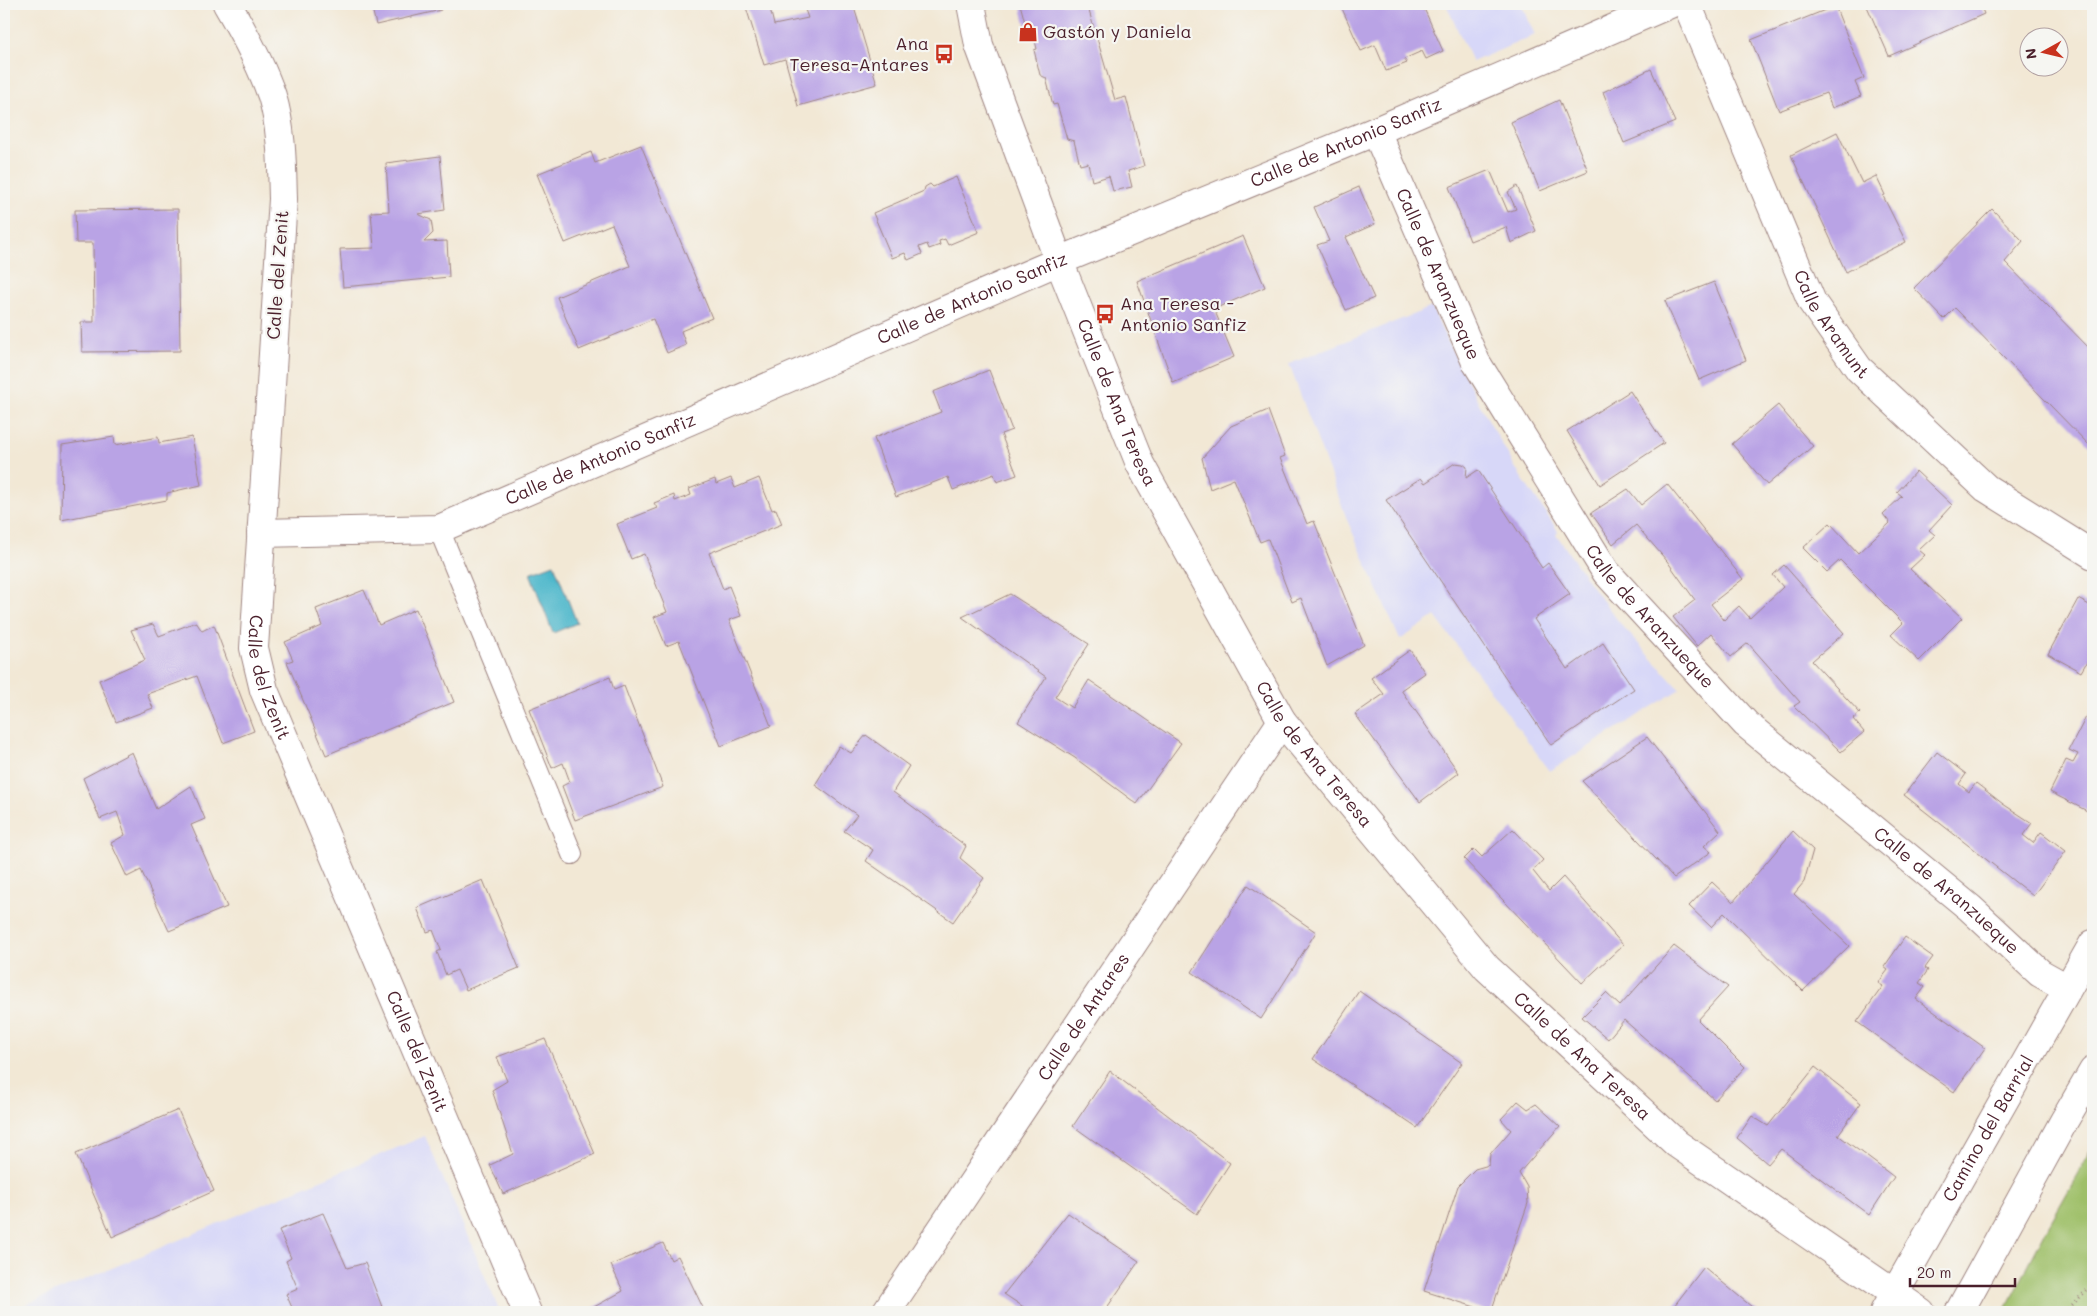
<svg xmlns="http://www.w3.org/2000/svg" width="2097" height="1316" font-family="Mali,sans-serif">
	<style>
		.built { fill: #d7d7f8 }
		.green { fill: #9ebf68; stroke: #746f4a }
		.water { fill: #4db7cb; stroke: #4c6b7b }
		.building { fill: #b9a3e5 }
		.lines { fill: none; stroke-linecap: round; stroke-linejoin: round }
		.lane-casing { stroke: #9e8480; stroke-width: 22 }
		.street-casing { stroke: #9e8480; stroke-width: 30 }
		.secondary-casing { stroke: #9e8480; stroke-width: 30 }
		.path { stroke: #9e8480; stroke-width: 3; stroke-dasharray: 1 4; stroke-linecap: butt }
		.lane { stroke: #fff; stroke-width: 20 }
		.street { stroke: #fff; stroke-width: 28 }
		.secondary { stroke: #fff; stroke-width: 28 }
		.labels { text-anchor: middle; stroke-width: 4.5; stroke-linejoin: round; paint-order: stroke }
		.poi-label { font-size: 18px; fill: #4a1f2b; stroke: #f6f6f2; text-anchor: start }
		.street-label { font-size: 18px; fill: #4a1f2b; stroke: #f6f6f2 }
	</style>
	<rect width="100%" height="100%" fill="#f6f6f2"/>
	<filter id="ink" filterUnits="userSpaceOnUse"><feTurbulence type="fractalNoise" baseFrequency=".02" numOctaves="2"/><feDisplacementMap in="SourceGraphic" scale="10" xChannelSelector="R" yChannelSelector="G"/><feConvolveMatrix kernelMatrix="1 2 1 2 8 2 1 2 1" color-interpolation-filters="sRGB"/></filter>
	<filter id="wash" filterUnits="userSpaceOnUse"><feTurbulence type="fractalNoise" baseFrequency=".0096" numOctaves="4" result="noise"/><feDisplacementMap in="SourceGraphic" scale="20" xChannelSelector="R" yChannelSelector="G"/><feGaussianBlur stdDeviation="1.12" result="paint"/><feColorMatrix in="noise" values="0 0 0 0 0 0 0 0 0 0 0 0 0 0 0 0 0 1.4 0 .05"/><feComposite in="paint" operator="in"/></filter>
	<g filter="url(#wash)">
		<rect width="100%" height="100%" fill="#f2e8d5"/>
		<path class="built" d="M1446 4H1521L1535 35 1472 62Z
			M1432 307 1440 326 1480 405 1519 474 1558 531 1556 534 1590 584 1623 627 1680 689 1550 771 1435 616 1400 640 1348 522 1289 364Z
			M425 1136 500 1312H15V1309Z"/>
		<path class="green" d="M2093 1147V1312H2004L2049 1225Z"/>
		<path class="water" d="M554 564 577 623 553 633 530 573Z"/>
		<g id="blocks">
			<path class="building" d="M371 4H440L441 10 376 25Z
				M745 4H769L774 25 808 18 803 4H853L877 84 798 106 785 59 764 65Z
				M1020 4H1087L1115 100 1126 97 1144 166 1128 171 1132 187 1113 191 1109 176 1092 181 1088 163 1080 165 1074 141 1067 139 1057 104 1053 105 1046 78 1040 75 1034 50 1037 49 1033 32 1028 34Z
				M1340 4H1422L1443 51 1426 59 1422 51 1404 59 1407 63 1386 71 1375 45 1361 51Z
				M1866 4H1980L1984 14 1889 56Z
				M1835 6 1864 78 1855 82 1861 96 1832 108 1826 93 1779 111 1751 40Z
				M1651 69 1675 122 1624 143 1603 92Z
				M1559 100 1588 171 1540 191 1511 122Z
				M1837 132 1862 183 1876 176 1885 195 1883 196 1906 242 1846 272 1791 155Z
				M641 145 712 318 681 331 686 345 667 353 653 319 579 350 557 297 630 266 612 224 565 243 537 174 591 152 595 163Z
				M440 156 445 210 418 214 431 220 433 233 424 242 447 241 449 277 343 287 340 249 374 248 371 212 389 211 386 163Z
				M1490 170 1508 212 1516 209 1508 192 1517 186 1536 231 1511 243 1506 227 1470 241 1449 187Z
				M956 177 979 232 948 245 945 239 939 241 940 245 929 249 927 244 919 247 922 254 908 260 905 253 892 258 873 213 924 191 925 187 930 184 933 187Z
				M1359 187 1375 224 1346 237 1374 298 1346 310 1317 245 1329 241 1314 207Z
				M178 209 180 351 82 352 81 322H94L93 243H76L75 210Z
				M1992 209 2023 241 2005 262 2093 352V449L1955 308 1944 319 1914 288Z
				M1243 236 1265 287 1214 309 1234 357 1173 383 1137 281Z
				M1714 282 1746 360 1699 380 1665 301Z
				M989 370 1012 430 1001 434 1017 475 997 482 994 474 953 490 948 477 896 497 874 438 941 412 933 392Z
				M1630 391 1664 443 1600 485 1567 431Z
				M1778 405 1813 446 1767 485 1732 444Z
				M1268 410 1285 456 1280 458 1307 524 1314 521 1364 645 1327 666 1301 598 1292 602 1268 539 1260 542 1234 479 1210 489 1202 458 1231 426Z
				M114 437 115 445 158 437 159 443 192 437 201 485 167 493V500L61 520 62 445Z
				M1455 463 1463 464 1467 467 1466 478 1478 470 1542 568 1548 563 1570 594 1534 619 1567 669 1603 643 1634 689 1551 745 1386 500 1421 478 1425 483Z
				M1916 471 1952 505 1929 530 1935 535 1919 550 1925 555 1910 569 1962 618 1919 661 1891 635 1903 623 1840 560 1827 572 1803 548 1830 523 1858 553 1890 523 1883 514 1902 496 1897 492Z
				M731 478 735 488 759 478 772 510 776 509 782 524 709 553 723 589 729 586 741 616 729 620 771 726 721 746 679 641 666 646 654 617 667 612 644 554 631 559 617 524 657 508 654 503 674 495 675 501 691 495 689 489 715 479 716 484Z
				M1667 484 1743 579 1711 604 1724 620 1739 606 1750 618 1783 587 1773 575 1784 565 1844 633 1812 661 1860 713 1853 719 1864 732 1841 752 1794 706 1800 702 1748 643 1731 657 1711 633 1697 646 1673 617 1695 600 1667 561 1636 525 1613 544 1591 513 1628 489 1641 505Z
				M364 590 379 625 416 609 454 702 326 755 287 662 293 660 285 642 322 626 316 609Z
				M1010 594 1089 644 1055 697 1072 708 1089 680 1181 743 1137 804 1075 758 1018 722 1046 677 962 617Z
				M2078 599 2093 607V663L2088 660 2081 672 2048 654Z
				M196 622 202 631 214 625 254 731 223 743 197 676 147 694 153 708 116 722 99 680 145 660 131 630 153 624 159 636Z
				M1410 650 1425 673 1401 690 1459 773 1420 802 1355 714 1384 694 1371 678Z
				M610 677 614 690 624 686 663 787 575 820 562 786 570 782 563 763 552 768 529 709Z
				M2086 717 2093 721V814L2050 792 2066 760 2073 763 2078 754 2069 750Z
				M866 735 909 766 893 792 966 846 960 858 984 878 953 922 866 861 873 850 844 831 857 815 815 785 839 746 851 753Z
				M1647 737 1720 831 1704 846 1711 852 1674 878 1582 781Z
				M132 752 156 809 191 786 205 819 191 825 227 907 169 931 141 870 127 877 111 843 125 835 117 812 100 819 83 778Z
				M1937 752 1966 774 1959 784 1969 792 1976 783 2003 804 2032 823 2023 835 2033 843 2041 832 2066 851 2033 896 1904 795Z
				M1513 829 1543 860 1533 871 1549 891 1563 877 1623 945 1582 983 1464 859 1474 849 1482 857Z
				M1793 831 1813 850 1804 882 1794 894 1849 946 1803 991 1724 913 1711 927 1689 906 1712 882 1733 902Z
				M483 880 519 968 466 990 457 970 446 975 437 952 441 950 433 930 427 932 417 908Z
				M1248 885 1316 932 1261 1019 1192 972Z
				M1905 937 1933 957 1925 968 1928 970 1919 983 1925 987 1916 999 1985 1048 1954 1092 1857 1022 1883 986 1878 983 1888 970 1884 967Z
				M1674 946 1728 987 1698 1020 1745 1067 1715 1100 1624 1020 1608 1039 1582 1017 1606 993 1620 1006Z
				M1359 991 1462 1063 1417 1128 1313 1059Z
				M545 1039 595 1154 503 1194 490 1165 513 1154 492 1090 507 1081 497 1057Z
				M1815 1067 1861 1103 1838 1135 1894 1177 1869 1215 1781 1149 1768 1164 1737 1138 1752 1116 1768 1126Z
				M1110 1071 1230 1163 1197 1214 1073 1126Z
				M1518 1101 1528 1109 1536 1104 1560 1126 1519 1173 1527 1187 1528 1203 1491 1312 1424 1291 1458 1186 1475 1169 1489 1165 1490 1154 1511 1130 1501 1119Z
				M178 1110 214 1191 112 1237 76 1154Z
				M323 1213 347 1268 365 1263 384 1312H294L286 1294 298 1289 286 1261 291 1258 279 1230Z
				M1068 1213 1139 1261 1104 1312H1031L1004 1294Z
				M663 1243 671 1260 678 1256 705 1312H597L594 1307 623 1291 611 1265Z
				M1704 1267 1758 1312H1682L1674 1306Z"/>
		</g>
	</g>
	<g filter="url(#ink)">
		<use href="#blocks" fill-opacity="0" stroke="#9e8480" stroke-width="1"/>
		<g class="lines">
			<defs>
				<path id="lane" d="M439 529 572 854"/>
				<g id="street">
					<path id="s1" d="M227 4C244 33 261 64 272 96 282 129 282 165 283 199L254 648 264 690 527 1312"/>
					<path id="s2" d="M1687 4 1812 302 1859 369 1986 488 2093 555"/>
					<path id="s3" d="M1376 131 1476 362 1606 572 1746 724 1970 908 2040 973 2067 988"/>
					<path id="s4" d="M261 533 439 529 1059 261 1376 131 1670 4"/>
					<path id="s5" d="M886 1312 1282 721"/>
				</g>
				<g id="secondary">
					<path id="s6" d="M971 4 979 45 1059 261 1140 464 1282 721 1487 968 1677 1144 1921 1312"/>
					<path id="s7" d="M1884 1312 2093 944"/>
					<path d="M1959 1312 2064 1121 2093 1071"/>
				</g>
			</defs>
			<use href="#lane" class="lane-casing"/>
			<use href="#street" class="street-casing"/>
			<use href="#secondary" class="secondary-casing"/>
			<path class="path" d="M2065 1312 2093 1284"/>
			<use href="#lane" class="lane"/>
			<use href="#street" class="street"/>
			<use href="#secondary" class="secondary"/>
		</g>
	</g>
	<defs>
		<symbol id="shop-bare" viewBox="-9 -9 18 18"><path d="M-5-2.5h2.3a2.7 3.5 0 0 1 5.4 0H5L5.5 6h-11ZM-1.5-2.5h3a1.5 2.3 0 0 0-3 0Z" fill="#c8321e" stroke="#f6f6f2" stroke-width="2.5" paint-order="stroke"/></symbol>
		<symbol id="bus-bare" viewBox="-9 -9 18 18"><path d="M-5-6H5V4H4V6H2V4H-2V6H-4V4H-5ZM-3.5-4V0h7V-4ZM-3.5 1.2v1.5H-2V1.2ZM2 1.2v1.5H3.5V1.2Z" fill="#c8321e" stroke="#f6f6f2" stroke-width="2.5" paint-order="stroke"/></symbol>
	</defs>
	<g fill-rule="evenodd">
		<use href="#shop-bare" x="1014" y="18" width="28" height="28"/>
		<use href="#bus-bare" x="930" y="40" width="28" height="28"/>
		<use href="#bus-bare" x="1091" y="300" width="28" height="28"/>
	</g>
	<g class="labels">
		<g class="poi-label">
			<text x="1043" y="38">Gastón y Daniela</text>
			<text x="929" y="50" text-anchor="end">Ana<tspan x="929" dy="21">Teresa-Antares</tspan></text>
			<text x="1120" y="310">Ana Teresa -<tspan x="1120" dy="21">Antonio Sanfiz</tspan></text>
		</g>
		<g class="street-label">
			<text dy="6" stroke="none"><textPath href="#s4" startOffset="1164">Calle de Antonio Sanfiz</textPath></text>
			<text dy="6" stroke="none"><textPath href="#s3" startOffset="156">Calle de Aranzueque</textPath></text>
			<text transform="translate(278 275) rotate(-86)" y="6">Calle del Zenit</text>
			<text dy="6" stroke="none"><textPath href="#s4" startOffset="759">Calle de Antonio Sanfiz</textPath></text>
			<text dy="6" stroke="none"><textPath href="#s2" startOffset="352">Calle Aramunt</textPath></text>
			<text dy="6" stroke="none"><textPath href="#s6" startOffset="425">Calle de Ana Teresa</textPath></text>
			<text dy="6" stroke="none"><textPath href="#s4" startOffset="354">Calle de Antonio Sanfiz</textPath></text>
			<text dy="6" stroke="none"><textPath href="#s3" startOffset="561">Calle de Aranzueque</textPath></text>
			<text dy="6" stroke="none"><textPath href="#s1" startOffset="688">Calle del Zenit</textPath></text>
			<text dy="6" stroke="none"><textPath href="#s6" startOffset="830">Calle de Ana Teresa</textPath></text>
			<text dy="6" stroke="none"><textPath href="#s3" startOffset="966">Calle de Aranzueque</textPath></text>
			<text dy="6" stroke="none"><textPath href="#s5" startOffset="355">Calle de Antares</textPath></text>
			<text dy="6" stroke="none"><textPath href="#s1" startOffset="1092">Calle del Zenit</textPath></text>
			<text dy="6" stroke="none"><textPath href="#s6" startOffset="1235">Calle de Ana Teresa</textPath></text>
			<text dy="6" stroke="none"><textPath href="#s7" startOffset="211">Camino del Barrial</textPath></text>
		</g>
	</g>
	<rect width="2097" height="1316" fill="none" stroke="#f6f6f2" stroke-width="20"/>
	<g transform="translate(2044 52) rotate(262)"><circle r="24" fill="#f6f6f2" stroke="#b1a0a2"/>
	<path d="M0-4L9 19L0 12L-9 19Z" fill="#c8321e"/>
	<text y="-8" font-size="14" font-weight="bold" text-anchor="middle" fill="#4a1f2b">N</text>
	</g>
	<path d="M1910 1278v8h105v-8" fill="none" stroke="#4a1f2b" stroke-width="2.5"/>
	<text x="1917" y="1278" font-size="15" fill="#4a1f2b" stroke="#f6f6f2" stroke-width="4" paint-order="stroke">20 m</text>
</svg>
